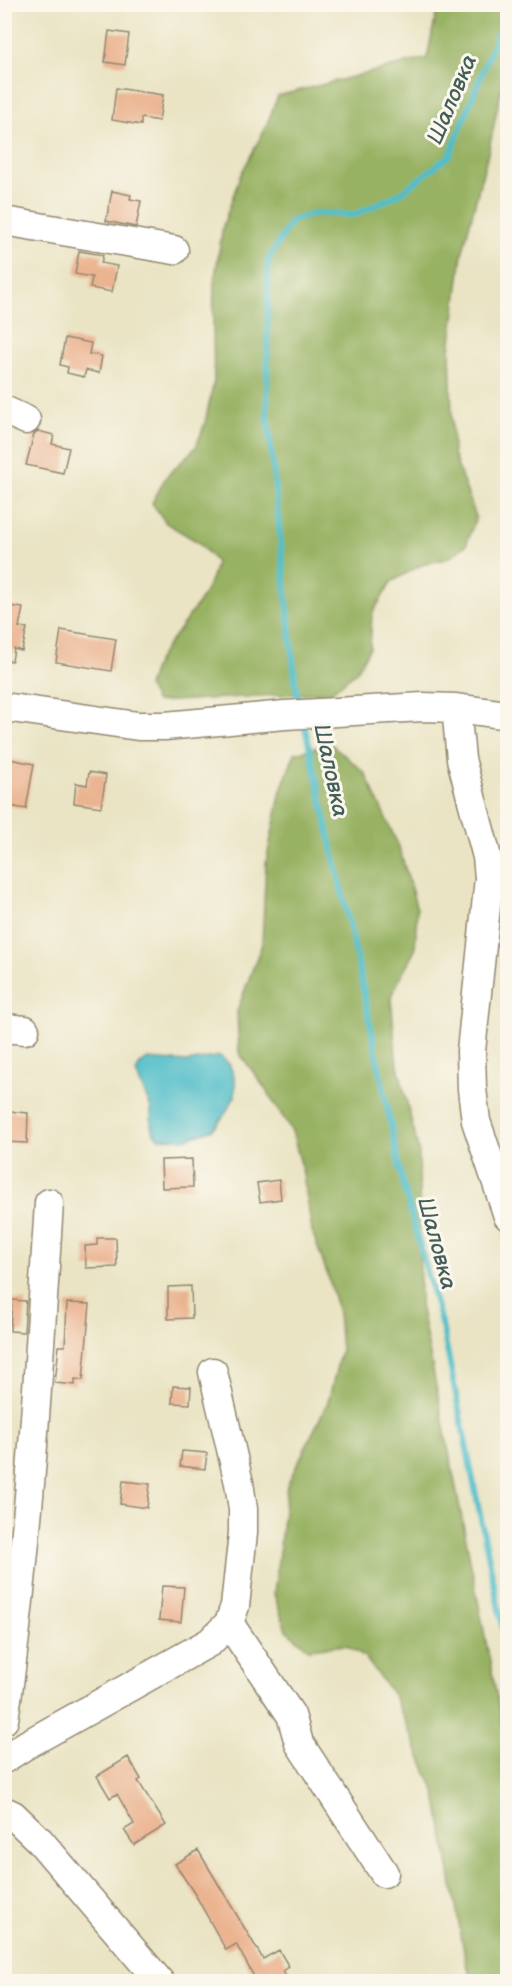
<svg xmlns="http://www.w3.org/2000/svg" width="512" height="1986" font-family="'Balsamiq Sans',sans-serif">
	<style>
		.forest { fill: #98b264; stroke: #6a6e41; stroke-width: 1.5 }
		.water { fill: #51bec9; stroke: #467474; stroke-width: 1.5 }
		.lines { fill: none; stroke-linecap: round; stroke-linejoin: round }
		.stream { stroke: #51bec9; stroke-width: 6 }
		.building { fill: #ebb491 }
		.minor-casing { stroke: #928771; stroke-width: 31 }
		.minor { stroke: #fff; stroke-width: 28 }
		.labels { text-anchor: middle; stroke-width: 6; stroke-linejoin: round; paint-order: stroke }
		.water-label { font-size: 22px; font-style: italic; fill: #435e5a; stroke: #fbf7ec }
	</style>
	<rect width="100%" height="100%" fill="#fbf7ec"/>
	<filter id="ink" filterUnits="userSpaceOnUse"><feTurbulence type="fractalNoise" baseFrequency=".0167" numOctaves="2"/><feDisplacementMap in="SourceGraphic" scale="12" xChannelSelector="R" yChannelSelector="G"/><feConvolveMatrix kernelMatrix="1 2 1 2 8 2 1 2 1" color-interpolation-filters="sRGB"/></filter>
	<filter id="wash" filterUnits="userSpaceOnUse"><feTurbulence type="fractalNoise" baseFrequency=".008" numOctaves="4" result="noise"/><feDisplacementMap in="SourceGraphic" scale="24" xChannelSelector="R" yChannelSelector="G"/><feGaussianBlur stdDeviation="1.35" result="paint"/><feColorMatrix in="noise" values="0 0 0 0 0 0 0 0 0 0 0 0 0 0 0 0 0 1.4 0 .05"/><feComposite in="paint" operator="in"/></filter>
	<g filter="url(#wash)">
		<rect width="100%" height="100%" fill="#eae4c4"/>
		<path class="forest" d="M438 5H507V61L489 149 462 254 450 350 453 453 476 517 466 545 449 558 421 565 391 582 372 614 370 648 356 672 331 692 156 702 148 687C150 680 152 671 156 664 173 631 210 600 216 562L198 542 166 523 152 503 166 477 196 447 205 423 214 381 213 330 214 284 223 226 240 176 264 131 278 96 427 58Z
			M331 744 365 773 399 847 417 909 415 950 391 996 396 1057 419 1153 420 1304 507 1749V1981H473L466 1963 436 1794 394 1696 364 1656 346 1645 309 1649 286 1630 274 1594 287 1485 328 1402 341 1350 338 1313 330 1282 312 1231 302 1168 292 1131 260 1081 239 1053 237 1011 262 944 266 862 281 790 295 753Z"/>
		<path class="water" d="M220 1056 229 1064 235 1079V1096L223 1117 213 1129 185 1139 159 1138 154 1133 151 1126V1108L136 1073 140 1064 148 1059 187 1062Z"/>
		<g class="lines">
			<path class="stream" d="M300 707 296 688 267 411 268 260 291 221 316 213 354 215 401 193 450 155 503 19V4
				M304 723 356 954 402 1180 443 1330 508 1654"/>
		</g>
		<g id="blocks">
			<path class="building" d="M109 31 129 34 125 65 105 62Z
				M116 88 163 95 159 121 141 118V125L112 120Z
				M112 191 131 195 130 199 141 201 136 227 106 221Z
				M79 251 103 255 101 263 117 266 112 292 90 288 92 277 75 274Z
				M65 338 91 343 89 354 102 356 99 373 86 370 84 377 67 373 68 367 60 365Z
				M38 431 54 435 52 444 69 448 63 473 26 465 34 434Z
				M4 605 23 608 19 627 27 628 22 651 14 649 12 661 4 660Z
				M61 630 116 639 111 671 56 662Z
				M10 759 34 764 26 809 4 805V789Z
				M89 772 106 775 101 807 74 803 76 783 87 785Z
				M4 1111 28 1113 27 1143 4 1142Z
				M192 1159 193 1187 162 1188 161 1160Z
				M279 1180 281 1199 260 1202 257 1183Z
				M97 1238H116L117 1267 86 1268 85 1246 97 1245Z
				M191 1286 192 1318 168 1319V1287Z
				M12 1300 26 1301 24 1332 10 1331Z
				M67 1303 90 1304 83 1380 75 1379V1385L55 1383 59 1346H65Z
				M173 1386 191 1387 190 1404 172 1403Z
				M182 1451 207 1453 205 1469 180 1466Z
				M123 1481 150 1484 147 1508 120 1504Z
				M162 1586 184 1587 181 1622 159 1620Z
				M128 1757 141 1779 138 1781 166 1825 134 1845 124 1830 134 1824 117 1794 110 1798 97 1776Z
				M198 1850 263 1959 279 1950 289 1967 283 1971 286 1977 277 1982H257L236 1944 226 1950 196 1896 175 1864Z"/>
		</g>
	</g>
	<g filter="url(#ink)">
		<use href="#blocks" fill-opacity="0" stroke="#928771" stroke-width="1.5"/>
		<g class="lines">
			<defs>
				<path id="minor" d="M4 221 174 250
					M4 410 26 420
					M4 707 138 726H165L285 715 423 707 456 708 508 715
					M456 708 461 759 487 857 489 878 471 1051 472 1089 476 1121 508 1216
					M4 1028 25 1030
					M229 1623 291 1715 299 1743 384 1873
					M4 1720C29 1549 38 1376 49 1203
					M4 1759 26 1745 210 1642 229 1623 235 1606 243 1533V1509L239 1483 213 1372
					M4 1811 13 1815 40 1841 160 1982"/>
			</defs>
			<use href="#minor" class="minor-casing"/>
			<use href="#minor" class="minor"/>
		</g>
	</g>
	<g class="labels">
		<g class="water-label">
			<text transform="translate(451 99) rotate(-67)" y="8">Шаловка</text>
			<text transform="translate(332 770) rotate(78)" y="8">Шаловка</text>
			<text transform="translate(438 1243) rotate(75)" y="8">Шаловка</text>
		</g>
	</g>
	<rect width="512" height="1986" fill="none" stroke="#fbf7ec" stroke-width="24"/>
</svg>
